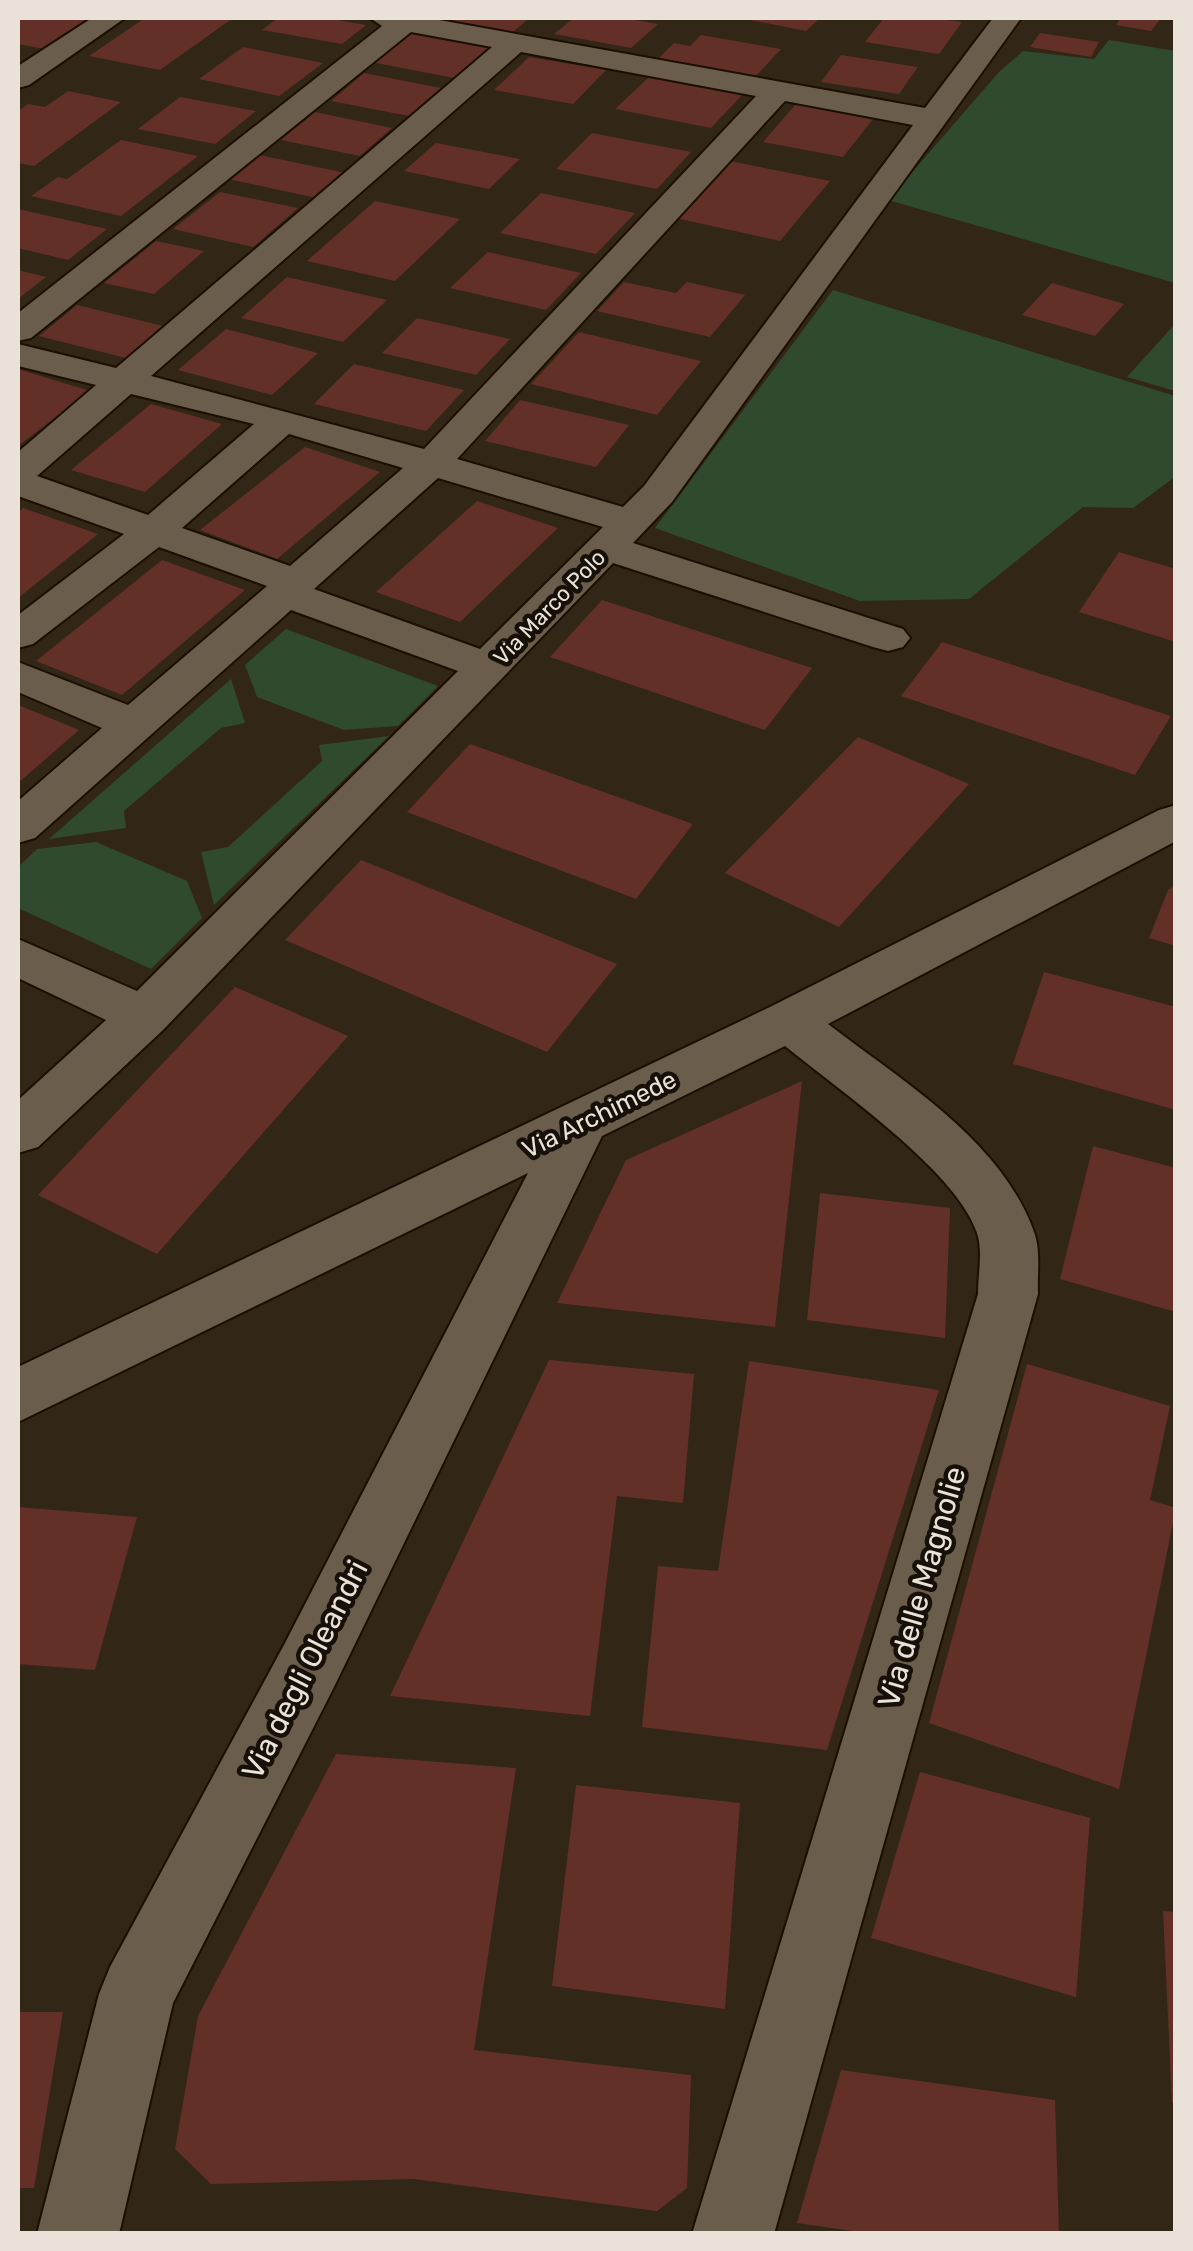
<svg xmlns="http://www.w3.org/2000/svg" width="1193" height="2251" font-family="Rubik,sans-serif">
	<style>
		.green { fill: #304a30 }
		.building { fill: #633028 }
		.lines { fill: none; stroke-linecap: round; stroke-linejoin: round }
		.minor-casing { stroke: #1a0f02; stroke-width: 4 }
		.minor { fill: #6b5d4b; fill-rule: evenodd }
		.labels { text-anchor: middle; stroke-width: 9; stroke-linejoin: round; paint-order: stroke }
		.far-street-label { font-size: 22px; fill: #eae2d8; stroke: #161009 }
		.street-label { font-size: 25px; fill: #eae2d8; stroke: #161009 }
		.near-street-label { font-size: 30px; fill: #eae2d8; stroke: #161009 }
	</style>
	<rect width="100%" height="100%" fill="#322616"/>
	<path class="green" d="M1109 40 1175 51V283L888 200 999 72 1023 51 1094 59Z
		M833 290 1175 396V477L1133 508 1083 507 969 599 860 601 655 528Z
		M1175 324V391L1127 377Z
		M286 629 438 686 398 726 344 730 257 697 245 665Z
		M231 679 245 723 221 728 124 811 126 828 49 839Z
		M389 736 214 905 201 852 228 847 322 761 319 745Z
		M96 842 187 881 202 918 151 969 18 908V867L37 849Z"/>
	<path class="building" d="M21 18H95L44 49 18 44V20Z
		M145 18H233L160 70 89 56Z
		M278 18H326L366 25 342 44 262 30Z
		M437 18H529L512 33Z
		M574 18H623L658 24 631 48 554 34Z
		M740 18H820L806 31Z
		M884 18H933L962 22 939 54 865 42Z
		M1121 18H1161L1151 31 1116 25Z
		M409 32 490 47 454 78 371 62Z
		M1040 33 1099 42 1091 57 1030 47Z
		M701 35 781 49 755 77 657 60 674 43 690 46Z
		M243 47 323 63 279 96 199 79Z
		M841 55 918 67 899 94 821 82Z
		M529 57 606 70 573 104 494 90Z
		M364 73 441 88 409 116 331 101Z
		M649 77 742 95 711 128 615 109Z
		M68 91 121 102 34 166 18 163V111L28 104 45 107Z
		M180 97 256 111 215 144 138 129Z
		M796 104 874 118 843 157 763 142Z
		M315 112 392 128 360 156 281 140Z
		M592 133 691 152 657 189 556 169Z
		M121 140 198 156 121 216 31 196 58 177 67 179Z
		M436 143 520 159 489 189 404 171Z
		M259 155 346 173 316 198 228 179Z
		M730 161 830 181 780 241 676 218Z
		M220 192 298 208 253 247 173 229Z
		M541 193 635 213 596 254 500 233Z
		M375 201 460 219 395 281 307 261Z
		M18 209 107 229 68 260 18 248Z
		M156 241 204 251 154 294 104 283Z
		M488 252 581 273 546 310 450 288Z
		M18 270 46 277 18 299Z
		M287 277 387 300 343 342 241 318Z
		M624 282 676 293 687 282 745 295 710 337 597 311Z
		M1052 283 1124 304 1095 336 1022 315Z
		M77 305 163 326 126 358 39 336Z
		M417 318 510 339 476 375 382 353Z
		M226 329 318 353 272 395 178 370Z
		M579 332 701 361 657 415 531 384Z
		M354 364 464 390 426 431 314 404Z
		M18 369 90 391 18 446Z
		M520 400 629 425 596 467 485 441Z
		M151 404 222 424 145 492 71 470Z
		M305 447 380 472 277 559 200 530Z
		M477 501 558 528 460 622 376 592Z
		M23 508 98 534 18 598V513Z
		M1119 552 1176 569V642L1079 612Z
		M162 560 245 590 122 695 36 661Z
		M602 600 812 668 765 730 550 657Z
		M942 642 1171 716 1135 775 901 696Z
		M18 705 79 730 18 783Z
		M858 737 969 784 839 927 725 873Z
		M470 744 693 824 636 899 407 812Z
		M361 860 617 964 547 1052 285 940Z
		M1176 885V946L1149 938 1168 890Z
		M1044 972 1176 1007V1110L1013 1064Z
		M235 987 348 1036 157 1254 38 1195Z
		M802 1081 775 1327 557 1303 626 1160Z
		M1093 1146 1176 1168V1312L1060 1279Z
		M820 1193 950 1208 945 1338 807 1320Z
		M549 1360 694 1374 683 1503 617 1496 590 1716 390 1696Z
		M749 1361 939 1390 827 1750 642 1727 658 1566 718 1571Z
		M1027 1364 1170 1406 1150 1500 1176 1508 1119 1789 929 1723Z
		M18 1507 137 1517 95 1670 18 1664Z
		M336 1754 516 1768 474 2050 691 2075 687 2188 657 2211 414 2179 211 2184 175 2149 198 2016Z
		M920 1772 1090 1818 1076 1997 871 1938Z
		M576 1785 740 1803 725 2009 552 1986Z
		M1163 1911 1176 1912V2103H1172Z
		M18 2012H63L34 2188H18Z
		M841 2070 1055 2100 1059 2234H874L797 2223Z"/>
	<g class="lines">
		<defs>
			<path id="minor" d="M92 18H125L29 85 18 88V66Z
				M370 18H428L925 108 993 18H1021L672 502 633 543 903 629 910 638 903 647 888 651 873 647 613 563 163 1030 38 1147 18 1153V1100L106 1020 18 978V939L137 991 458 671 291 610 35 838 18 843V801L102 728 18 692V662L128 705 267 586 159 547 33 644 18 648V615L124 534 18 496V452L96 385 18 366V344L116 368 492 47 411 32 31 338 18 341V313L382 26ZM521 52 756 96 424 449 151 376ZM785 101 913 125 644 486 623 507 457 459ZM131 394 254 424 148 515 37 476ZM289 434 403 468 290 566 182 528ZM438 478 603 527 480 649 314 589Z
				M1176 805V841L828 1024C902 1081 1001 1140 1034 1232 1041 1251 1037 1274 1038 1294L774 2234H692L978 1294C978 1274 983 1251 977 1233 957 1171 836 1088 785 1046L602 1136 333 1689 173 2003 119 2234H37L99 1994 110 1967 285 1643 528 1173 18 1422V1367L770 1007 1159 810Z"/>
		</defs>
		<use href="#minor" class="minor-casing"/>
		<use href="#minor" class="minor"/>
	</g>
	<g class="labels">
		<g class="far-street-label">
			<text transform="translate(549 607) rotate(-46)" y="8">Via Marco Polo</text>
		</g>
		<g class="street-label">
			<text transform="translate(599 1114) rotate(-26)" y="9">Via Archimede</text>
		</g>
		<g class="near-street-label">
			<text transform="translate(922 1587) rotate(-74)" y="10">Via delle Magnolie</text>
			<text transform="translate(305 1670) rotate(-63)" y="10">Via degli Oleandri</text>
		</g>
	</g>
	<rect width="1193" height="2251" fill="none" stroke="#eae2d8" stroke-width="40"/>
</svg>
